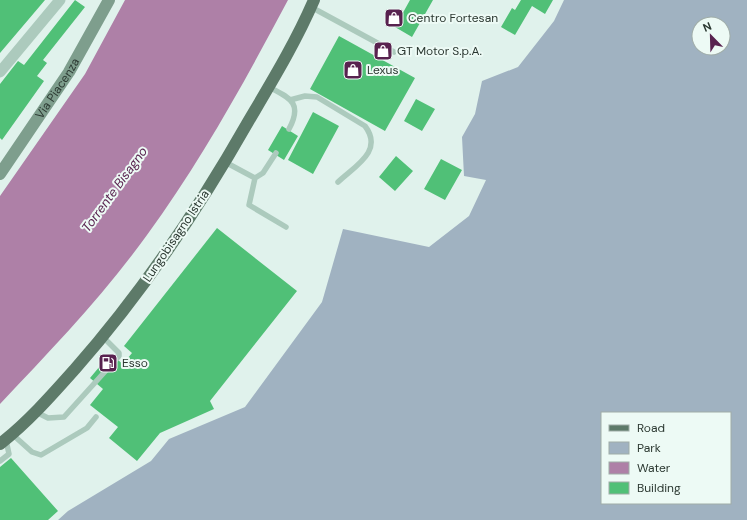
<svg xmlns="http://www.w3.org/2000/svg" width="747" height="520" font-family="'DM Sans',sans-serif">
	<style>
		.green { fill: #a0b2c1; fill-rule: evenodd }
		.water { fill: #ae80a7 }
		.building { fill: #50c077 }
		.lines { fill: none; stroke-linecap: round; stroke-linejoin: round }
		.lane { stroke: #accabd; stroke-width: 5.5 }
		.street { stroke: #accabd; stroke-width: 11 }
		.secondary { stroke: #7e9e8d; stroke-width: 12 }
		.primary { stroke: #5d7a69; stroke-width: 12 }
		.labels { text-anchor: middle; stroke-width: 4; stroke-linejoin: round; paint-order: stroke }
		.poi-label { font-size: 12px; fill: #2b3831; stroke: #edfaf5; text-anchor: start }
		.street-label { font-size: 12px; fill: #2b3831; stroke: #edfaf5 }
		.water-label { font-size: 13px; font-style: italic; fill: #58224f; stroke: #edfaf5 }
	</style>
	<rect width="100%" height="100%" fill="#e0f2ec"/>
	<path class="green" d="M564 0H747V520H58L68 511 151 461 169 439 245 407 322 302 343 229 429 247 469 216 486 180 464 176 462 137 475 114 482 81 518 67 554 21ZM699 24H723V48H699ZM602 413H730V503H602Z"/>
	<path class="water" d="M125 0H288C245 81 201 161 147 235 103 296 51 350 0 404V196L85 74Z"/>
	<path class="building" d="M0 0H45L0 53Z
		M75 0 85 7 43 60 47 63 37 76 44 81 2 140 0 138V84L18 61 24 65Z
		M410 0H433L412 37 395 27Z
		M521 0H553L545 14 532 6 515 35 501 27 512 8 515 10Z
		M339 36 415 78 385 131 310 89Z
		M416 99 435 109 422 131 404 121Z
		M313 112 339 126 313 174 288 160Z
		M282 126 298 136 284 160 268 150Z
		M396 156 413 171 395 191 379 177Z
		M441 159 462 170 445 200 424 189Z
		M217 228 297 291 210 401 214 409 160 433 137 461 109 438 118 427 90 405 103 389 90 378 110 354 123 364 132 353 124 346Z
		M11 458 58 511 48 520H0V467Z"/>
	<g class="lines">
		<path class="lane" d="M311 7 394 52
			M269 87C290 98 303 103 289 129
			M290 100 305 96 317 97 365 126C384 151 355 166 338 182
			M225 162 255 178 263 173 276 153
			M255 178 249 205 286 227
			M36 412 48 418 64 417 119 356V353L103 337
			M12 434 32 452 41 455 87 428 96 417
			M0 461 9 454 6 440"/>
		<path class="street" d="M0 72 60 0"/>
		<path class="secondary" id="s1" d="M0 174 69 72 109 0"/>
		<path class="primary" d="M0 444C28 422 51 396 75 369 141 294 198 210 248 122 271 83 296 42 314 0"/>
	</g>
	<defs>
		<symbol id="shop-square" viewBox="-11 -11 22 22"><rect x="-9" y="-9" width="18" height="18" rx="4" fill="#58224f" stroke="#edfaf5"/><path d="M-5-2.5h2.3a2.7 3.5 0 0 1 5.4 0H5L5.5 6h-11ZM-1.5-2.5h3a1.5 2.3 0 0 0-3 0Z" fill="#fff"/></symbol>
		<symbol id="fuel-square" viewBox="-11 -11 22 22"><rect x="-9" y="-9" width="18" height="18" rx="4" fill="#58224f" stroke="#edfaf5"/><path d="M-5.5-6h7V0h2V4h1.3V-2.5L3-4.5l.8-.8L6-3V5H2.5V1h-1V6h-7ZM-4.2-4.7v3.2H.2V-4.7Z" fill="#fff"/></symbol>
	</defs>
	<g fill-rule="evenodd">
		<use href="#shop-square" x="383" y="7" width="22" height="22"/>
		<use href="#shop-square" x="372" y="40" width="22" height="22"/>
		<use href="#shop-square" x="342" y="59" width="22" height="22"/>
		<use href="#fuel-square" x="97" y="352" width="22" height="22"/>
	</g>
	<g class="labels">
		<g class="poi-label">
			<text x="408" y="22">Centro Fortesan</text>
			<text x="397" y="55">GT Motor S.p.A.</text>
			<text x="367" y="74">Lexus</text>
			<text x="122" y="367">Esso</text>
		</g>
		<g class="street-label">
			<text dy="4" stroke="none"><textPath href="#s1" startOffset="103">Via Piacenza</textPath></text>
			<text transform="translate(176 236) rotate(-56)" y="4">Lungobisagno Istria</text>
		</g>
		<g class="water-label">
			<text transform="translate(114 189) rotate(-54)" y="5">Torrente Bisagno</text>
		</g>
	</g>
	<rect x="601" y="412" width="130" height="92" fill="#edfaf5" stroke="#9faca7"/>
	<rect x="609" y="425" width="20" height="6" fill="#5d7a69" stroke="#9faca7"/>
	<text x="637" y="432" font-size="12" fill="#2b3831">Road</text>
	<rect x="609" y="442" width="20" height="12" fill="#a0b2c1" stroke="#9faca7"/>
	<text x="637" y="452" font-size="12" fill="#2b3831">Park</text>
	<rect x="609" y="462" width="20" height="12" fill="#ae80a7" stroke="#9faca7"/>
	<text x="637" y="472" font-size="12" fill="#2b3831">Water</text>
	<rect x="609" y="482" width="20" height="12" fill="#50c077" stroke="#9faca7"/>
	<text x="637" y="492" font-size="12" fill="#2b3831">Building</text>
	<g transform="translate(711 36) rotate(337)"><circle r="19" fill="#edfaf5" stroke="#9faca7"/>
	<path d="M0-3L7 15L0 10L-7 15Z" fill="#58224f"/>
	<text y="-6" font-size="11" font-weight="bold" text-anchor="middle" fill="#2b3831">N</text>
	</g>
</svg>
